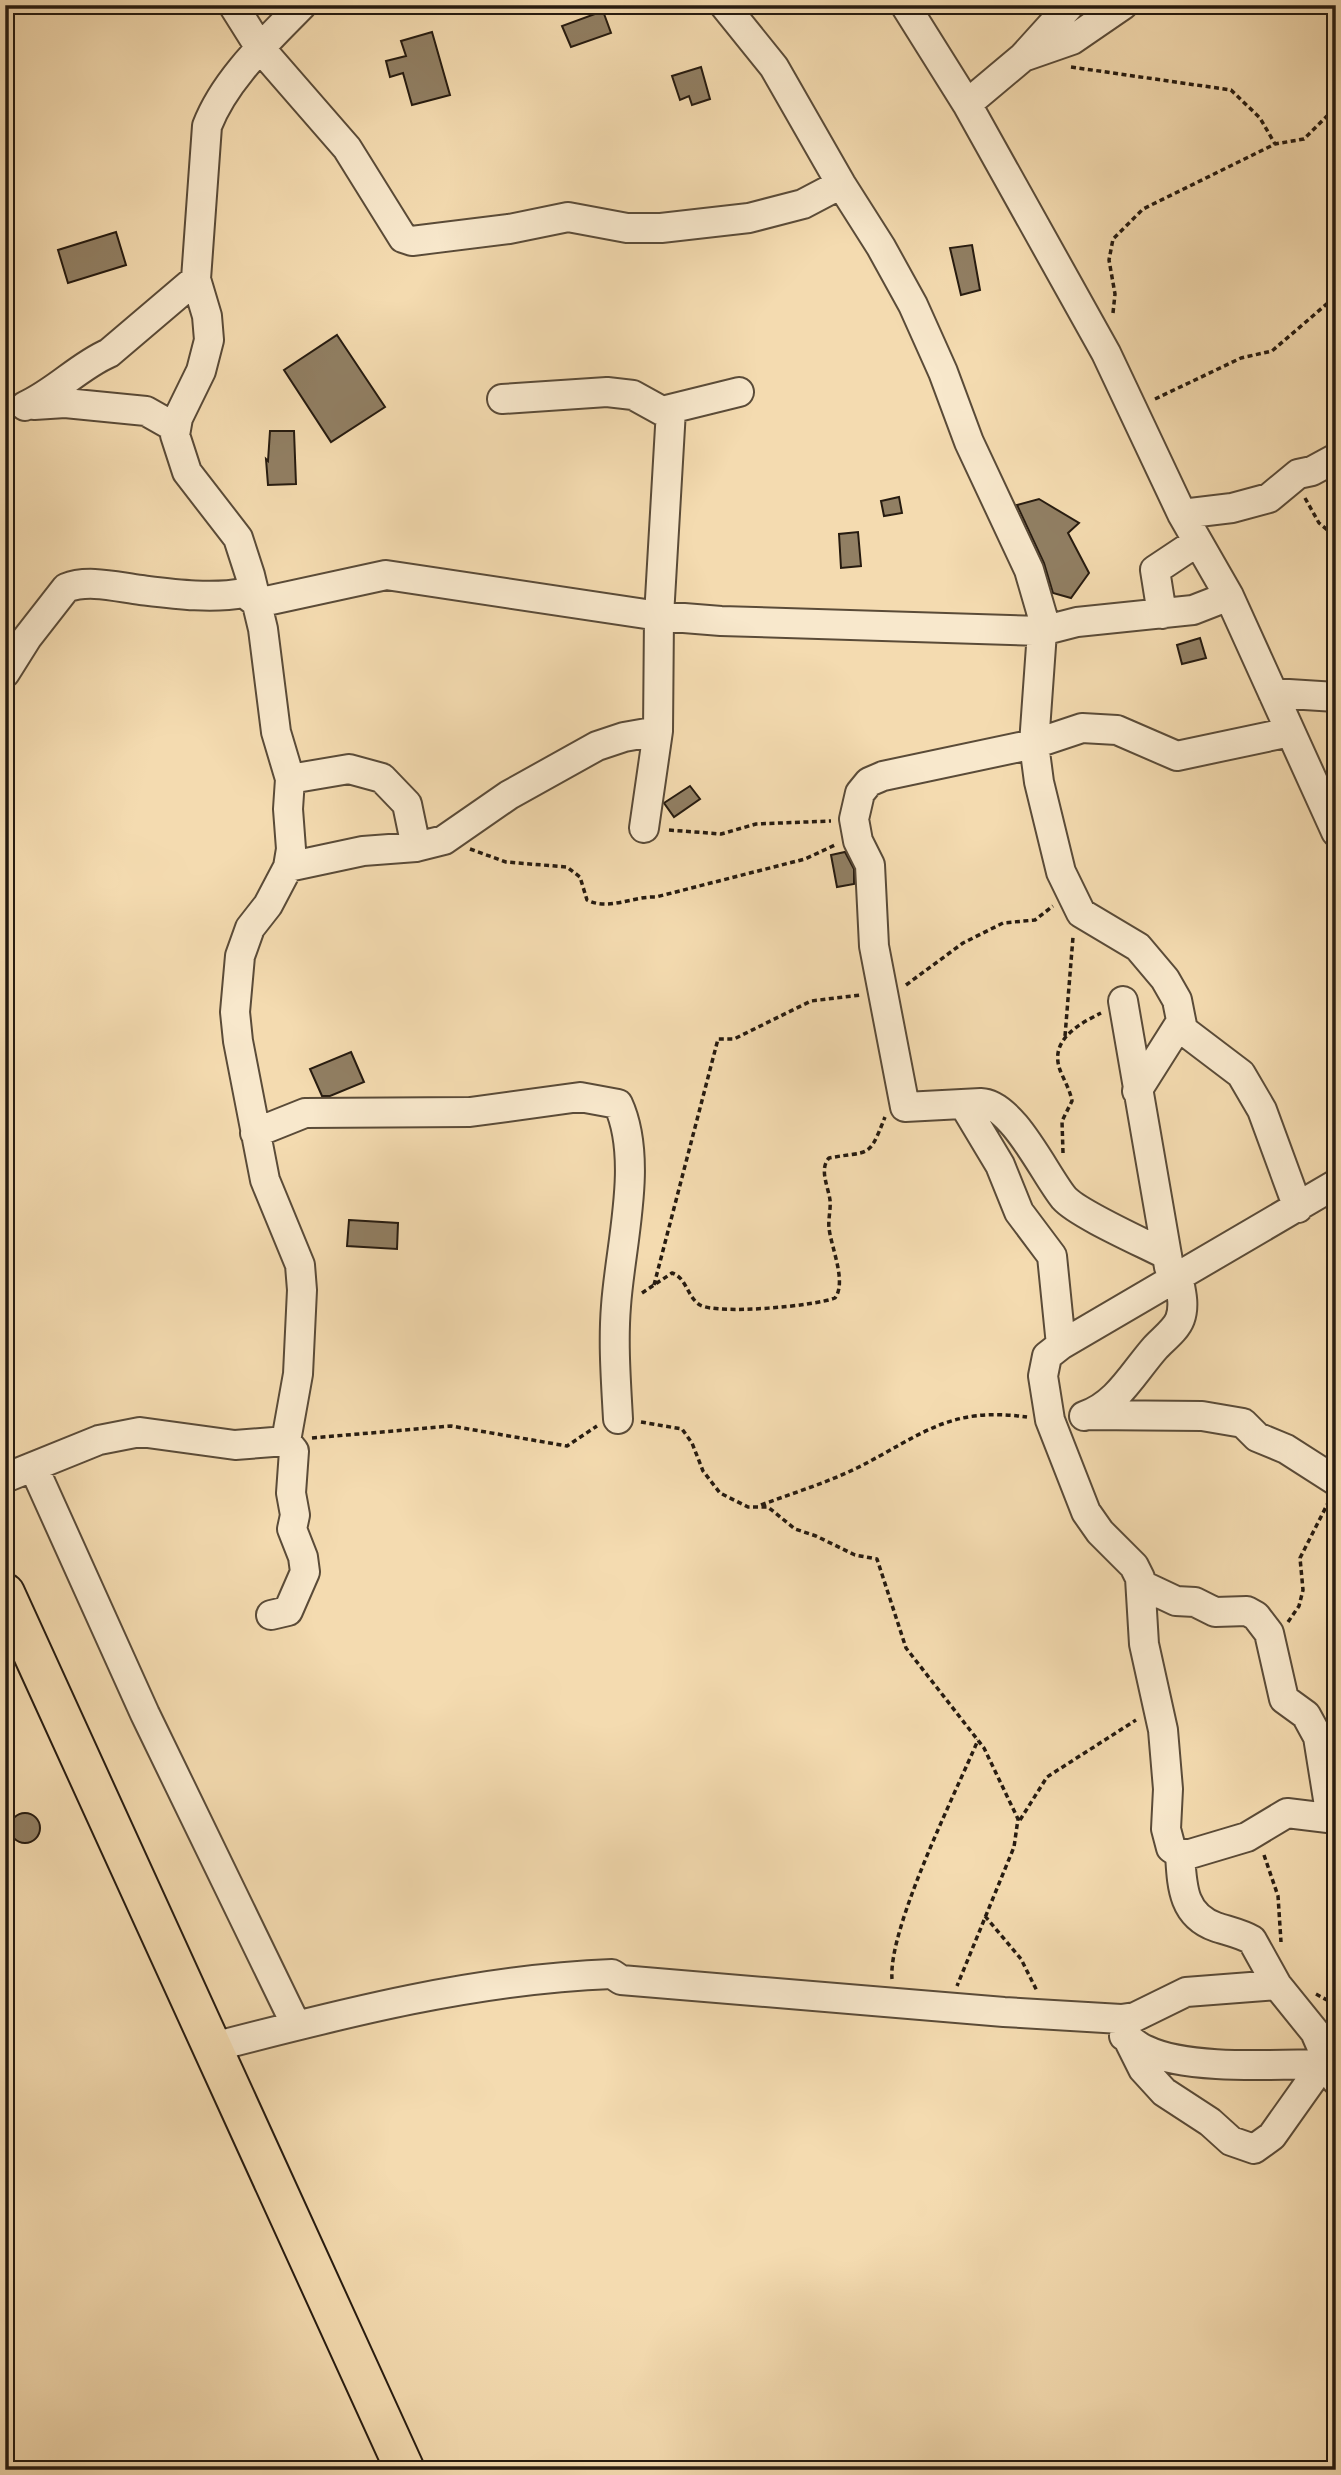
<svg xmlns="http://www.w3.org/2000/svg" width="1341" height="2475" font-family="'IM FELL DW Pica',serif">
	<style>
		.building { fill: #917f63; stroke: #261b10; stroke-width: 2 }
		.lines { fill: none; stroke-linecap: round; stroke-linejoin: round }
		.minor-casing { stroke: #5a4b38; stroke-width: 32 }
		.highway-casing { stroke: #261b10; stroke-width: 42 }
		.path { stroke: #261b10; stroke-width: 3.5; stroke-dasharray: 5 3.5; stroke-linecap: butt }
		.minor { stroke: #f8e8cc; stroke-width: 28 }
		.highway { stroke: #f4dbb0; stroke-width: 38 }
	</style>
	<rect width="100%" height="100%" fill="#f4dbb0"/>
	<filter id="stains"><feTurbulence type="fractalNoise" baseFrequency=".00286" numOctaves="4"/><feColorMatrix values="0 0 0 0 .2 0 0 0 0 .09 0 0 0 0 .02 0 0 0 .5 -.17"/></filter>
	<radialGradient id="worn" r=".72"><stop offset=".6" stop-color="#630" stop-opacity="0"/><stop offset="1" stop-color="#630" stop-opacity=".3"/></radialGradient>
	<path class="building" d="M603 11 611 33 571 47 562 26Z
		M432 32 450 95 412 105 403 73 390 77 386 61 406 56 401 41Z
		M701 67 710 99 692 105 689 96 680 100 672 76Z
		M116 232 126 265 68 283 58 250Z
		M972 245 980 290 961 295 950 248Z
		M337 335 385 407 331 442 284 370Z
		M270 431H294L296 484 268 485 266 459 268 461Z
		M899 497 902 513 884 516 881 501Z
		M1039 499 1079 523 1068 533 1089 573 1071 598 1053 593 1044 563 1017 505Z
		M858 532 861 566 841 568 839 534Z
		M1200 638 1206 658 1182 664 1177 645Z
		M690 786 700 799 674 817 664 803Z
		M845 852 854 869V884L837 887 831 855Z
		M351 1052 364 1082 330 1096H322L310 1069Z
		M349 1220 398 1223 397 1249 347 1246Z
		M10 1828a15 15 0 1 1 30 0a15 15 0 1 1-30 0Z"/>
	<g class="lines">
		<defs>
			<path id="minor" d="M233 5 260 48 347 148 403 238 412 241 509 229 568 217 627 228H661L749 218 803 204 841 184
				M724 5 774 67 841 184 881 247 913 305 943 372 969 442 1029 570 1043 618 1034 744 1039 782 1061 872 1081 913 1138 947 1165 979 1177 1000 1183 1030 1241 1074 1262 1110 1298 1208
				M905 5 967 104 1106 353 1182 514 1229 596 1336 832
				M1026 56 1072 40 1123 5
				M967 104 1023 57 1070 5
				M502 399 607 392 633 395 662 411 739 392
				M34 405 65 403 146 411 176 428
				M25 406C56 392 79 366 109 353L196 279
				M1182 514 1232 508 1269 498 1298 474 1312 471 1336 458
				M1162 614 1155 570 1197 542
				M5 673 27 638 66 588C88 579 117 587 141 590 174 594 211 599 244 593L257 603 386 575 659 616 721 621 1042 631 1077 622 1193 610 1229 596
				M1273 693 1336 697
				M290 779 349 769 382 778 407 804 416 847
				M644 828 658 731 659 616 671 410
				M288 867 363 851 416 847 444 840 509 795 597 746 624 737 658 731
				M1123 1001 1169 1267
				M1137 1091 1180 1023
				M964 1105 1000 1165 1019 1212 1052 1256 1061 1345
				M255 1133 305 1113 470 1112 580 1097 618 1104C644 1160 620 1246 616 1306 613 1343 616 1382 618 1419
				M1336 1184 1061 1345 1047 1356 1043 1376 1050 1420 1086 1512 1100 1532 1134 1566 1140 1578 1144 1644 1163 1730 1168 1789 1166 1829 1171 1848 1180 1854H1190L1247 1837 1287 1813 1336 1819
				M1167 1255C1144 1243 1078 1214 1064 1198 1045 1175 1013 1104 981 1103L905 1107 874 946 870 865 858 841 854 819 860 793 869 782 883 776 1034 744 1082 728 1117 730 1177 756 1290 732
				M1088 1415 1202 1416 1243 1423 1257 1437 1286 1449 1336 1481
				M1084 1416C1117 1405 1133 1373 1155 1348 1162 1340 1176 1330 1180 1319 1185 1305 1181 1291 1178 1276
				M34 1468 145 1714 296 2025
				M5 1478 99 1440 140 1432 235 1445 286 1441 298 1374 302 1290 300 1265 265 1180 238 1041 235 1012 240 956 250 928 268 905 288 867 291 849 288 809 290 779 276 732 263 629 250 575 238 538 187 472 175 435 178 418 201 371 209 340 207 316 196 279 207 126C225 79 268 40 302 5
				M1142 1585 1176 1601 1195 1602 1215 1612 1247 1611 1256 1616 1269 1633 1284 1699 1306 1715 1318 1737 1331 1818
				M271 1615 288 1611 305 1572 303 1557 292 1529 295 1515 291 1493 294 1451 286 1441
				M1180 1854C1182 1885 1182 1915 1216 1927 1228 1931 1242 1934 1252 1940L1277 1985 1315 2032 1336 2080
				M1124 2036C1131 2040 1138 2047 1146 2050 1189 2071 1280 2064 1329 2064
				M1128 2039 1143 2069 1164 2092 1210 2122 1231 2141 1254 2149 1272 2136 1323 2064
				M213 2047C344 2013 476 1979 612 1974L621 1980 1004 2012 1121 2019 1135 2017 1186 1992 1277 1985"/>
			<path id="highway" d="M5 1593 405 2470"/>
		</defs>
		<use href="#minor" class="minor-casing"/>
		<use href="#highway" class="highway-casing"/>
		<path class="path" d="M1335 5V96L1329 114 1336 136
			M1071 67 1231 90 1260 118 1275 144
			M1113 313 1115 294 1109 260 1113 239 1143 209 1275 144 1304 139 1329 114
			M1155 399 1241 358 1272 351 1336 296
			M1305 498 1319 523 1336 537
			M669 830 721 834 756 824 831 821
			M470 849 506 862 567 867 580 877 587 900C609 911 633 896 656 897L805 859 835 845
			M906 985 963 943 1003 923 1035 920 1053 906
			M1065 1036 1073 937
			M1063 1153 1062 1121 1072 1101C1070 1090 1064 1080 1060 1070 1049 1040 1079 1024 1101 1013
			M654 1285 718 1039H734L811 1001 861 995
			M642 1293 672 1273C687 1278 687 1297 700 1305 718 1315 815 1306 835 1298 847 1282 831 1247 829 1228 828 1219 831 1209 830 1200 828 1186 819 1169 829 1158 871 1150 868 1160 885 1117
			M641 1422 682 1429 692 1443 703 1471 720 1493 748 1507H768L795 1529 816 1536 855 1555 877 1559 906 1648 984 1748 1018 1819 1014 1847 957 1986
			M312 1438 451 1426 567 1446 597 1426
			M761 1505C793 1493 826 1483 857 1468 922 1435 949 1406 1027 1417
			M1288 1622 1299 1606 1303 1590 1300 1558 1329 1501
			M1020 1820 1047 1777 1136 1720
			M1264 1855 1278 1896 1281 1942
			M985 1916 1021 1959 1037 1991
			M892 1979C888 1928 956 1792 978 1740
			M1316 1994 1336 2005"/>
		<use href="#minor" class="minor"/>
		<use href="#highway" class="highway"/>
	</g>
	<rect width="1341" height="2475" fill="none" stroke="#f4dbb0" stroke-width="28"/>
	<rect x="7" y="7" width="1327" height="2461" fill="none" stroke="#261b10" stroke-width="3.5"/>
	<rect x="14" y="14" width="1313" height="2447" fill="none" stroke="#261b10" stroke-width="2"/>
	<rect width="100%" height="100%" filter="url(#stains)"/>
	<rect width="100%" height="100%" fill="url(#worn)"/>
</svg>
